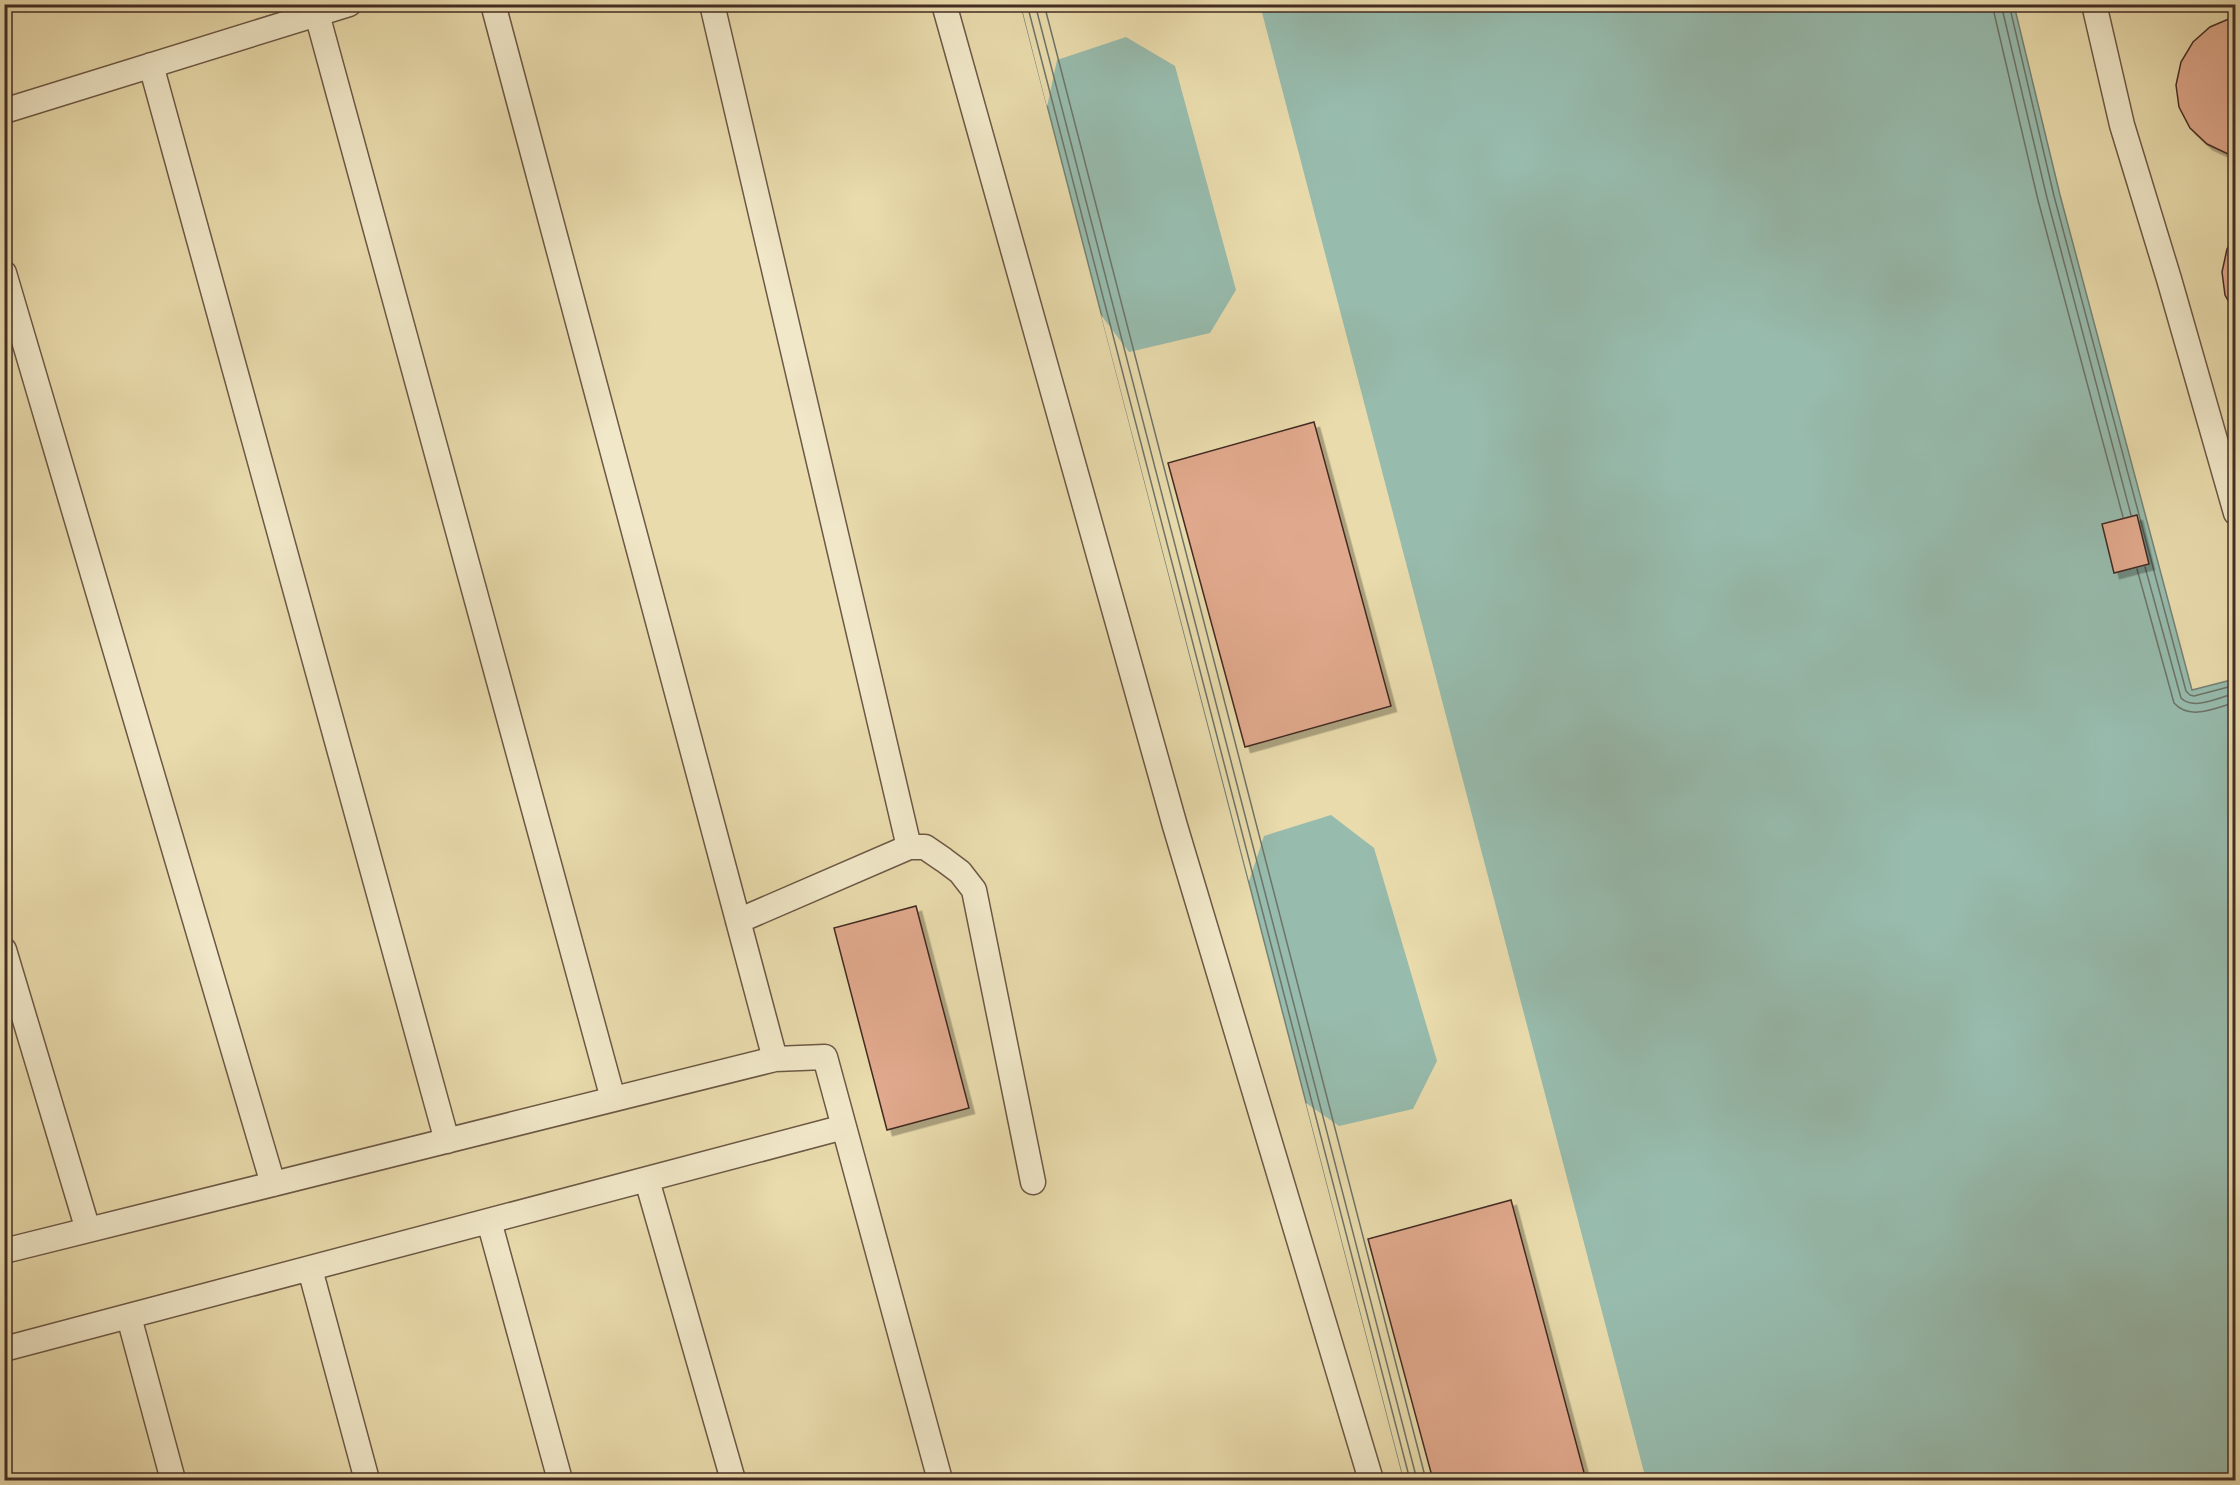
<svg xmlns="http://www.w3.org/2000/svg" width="2240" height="1485" font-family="Alegreya,serif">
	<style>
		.water { fill: #97bbad; stroke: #758276; stroke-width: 1.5 }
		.pier { fill: #e9dbac }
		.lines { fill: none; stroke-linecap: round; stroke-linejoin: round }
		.shore { stroke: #6d7468; stroke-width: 1.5 }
		.building { fill: #e0a88c; stroke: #432c23; stroke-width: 1.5; filter: url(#shadow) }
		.lane-casing { stroke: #6c5845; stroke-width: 27 }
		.lane { stroke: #f1e8c9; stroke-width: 24 }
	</style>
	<defs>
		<filter id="shadow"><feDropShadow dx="5.5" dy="5.5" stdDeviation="0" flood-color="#0004"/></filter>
	</defs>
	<rect width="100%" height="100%" fill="#e9dbac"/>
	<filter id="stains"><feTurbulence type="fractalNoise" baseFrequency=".00333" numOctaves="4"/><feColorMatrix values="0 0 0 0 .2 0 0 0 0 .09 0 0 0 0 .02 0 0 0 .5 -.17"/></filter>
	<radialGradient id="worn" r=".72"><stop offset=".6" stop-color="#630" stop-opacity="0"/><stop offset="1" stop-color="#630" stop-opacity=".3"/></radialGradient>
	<path class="water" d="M1021 5H2014L2060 195 2192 690 2235 679V1480H1404Z"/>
	<path class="pier" d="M1021 5H1260L1646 1480H1404L1306 1103 1339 1126 1413 1109 1437 1061 1374 848 1331 815 1264 836 1249 881 1101 315 1129 352 1210 333 1236 290 1175 66 1126 37 1057 60 1047 107Z"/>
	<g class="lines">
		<path class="shore" d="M1027 4 1410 1480
			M1035 4 1417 1480
			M1044 4 1426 1480
			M1992 4 2038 200 2123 517
			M2001 4 2047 198 2131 515
			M2009 4 2054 196 2186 691 2190 695 2194 696 2236 685
			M2145 567 2181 698C2194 711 2220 697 2236 693
			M2137 569 2174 703C2190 721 2215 708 2236 702"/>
	</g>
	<path class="building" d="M2231 18H2236V154H2228L2207 144 2190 128 2179 107 2176 85 2181 62 2193 42 2210 27Z
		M2236 234V315L2225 295 2222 272 2227 249Z
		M1314 422 1391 706 1245 747 1168 463Z
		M2137 515 2149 564 2114 573 2102 524Z
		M916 906 969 1108 887 1130 834 928Z
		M1511 1200 1586 1480H1433L1368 1239Z"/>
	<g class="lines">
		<defs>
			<path id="lane" d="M493 4 775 1059
				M712 4 909 847
				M944 4 1175 826 1371 1480
				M2094 4 2122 125 2169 279 2236 513
				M317 14 613 1099
				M151 65 447 1141
				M4 111 349 4
				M4 273 273 1184
				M738 921 909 847H925L944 860 960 872 974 890 1033 1182
				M4 950 88 1230
				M647 1180 733 1480
				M489 1221 560 1480
				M4 1251 775 1059 825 1057 940 1480
				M310 1269 367 1480
				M129 1317 173 1480
				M4 1349 844 1127"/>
		</defs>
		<use href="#lane" class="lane-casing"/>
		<use href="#lane" class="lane"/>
	</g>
	<rect width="2240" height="1485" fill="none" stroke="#e9dbac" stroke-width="24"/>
	<rect x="6" y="6" width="2228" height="1473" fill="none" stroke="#432c23" stroke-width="3"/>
	<rect x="12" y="12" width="2216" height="1461" fill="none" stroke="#432c23" stroke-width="1.5"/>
	<rect width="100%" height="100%" filter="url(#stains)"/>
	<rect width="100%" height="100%" fill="url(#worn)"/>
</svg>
